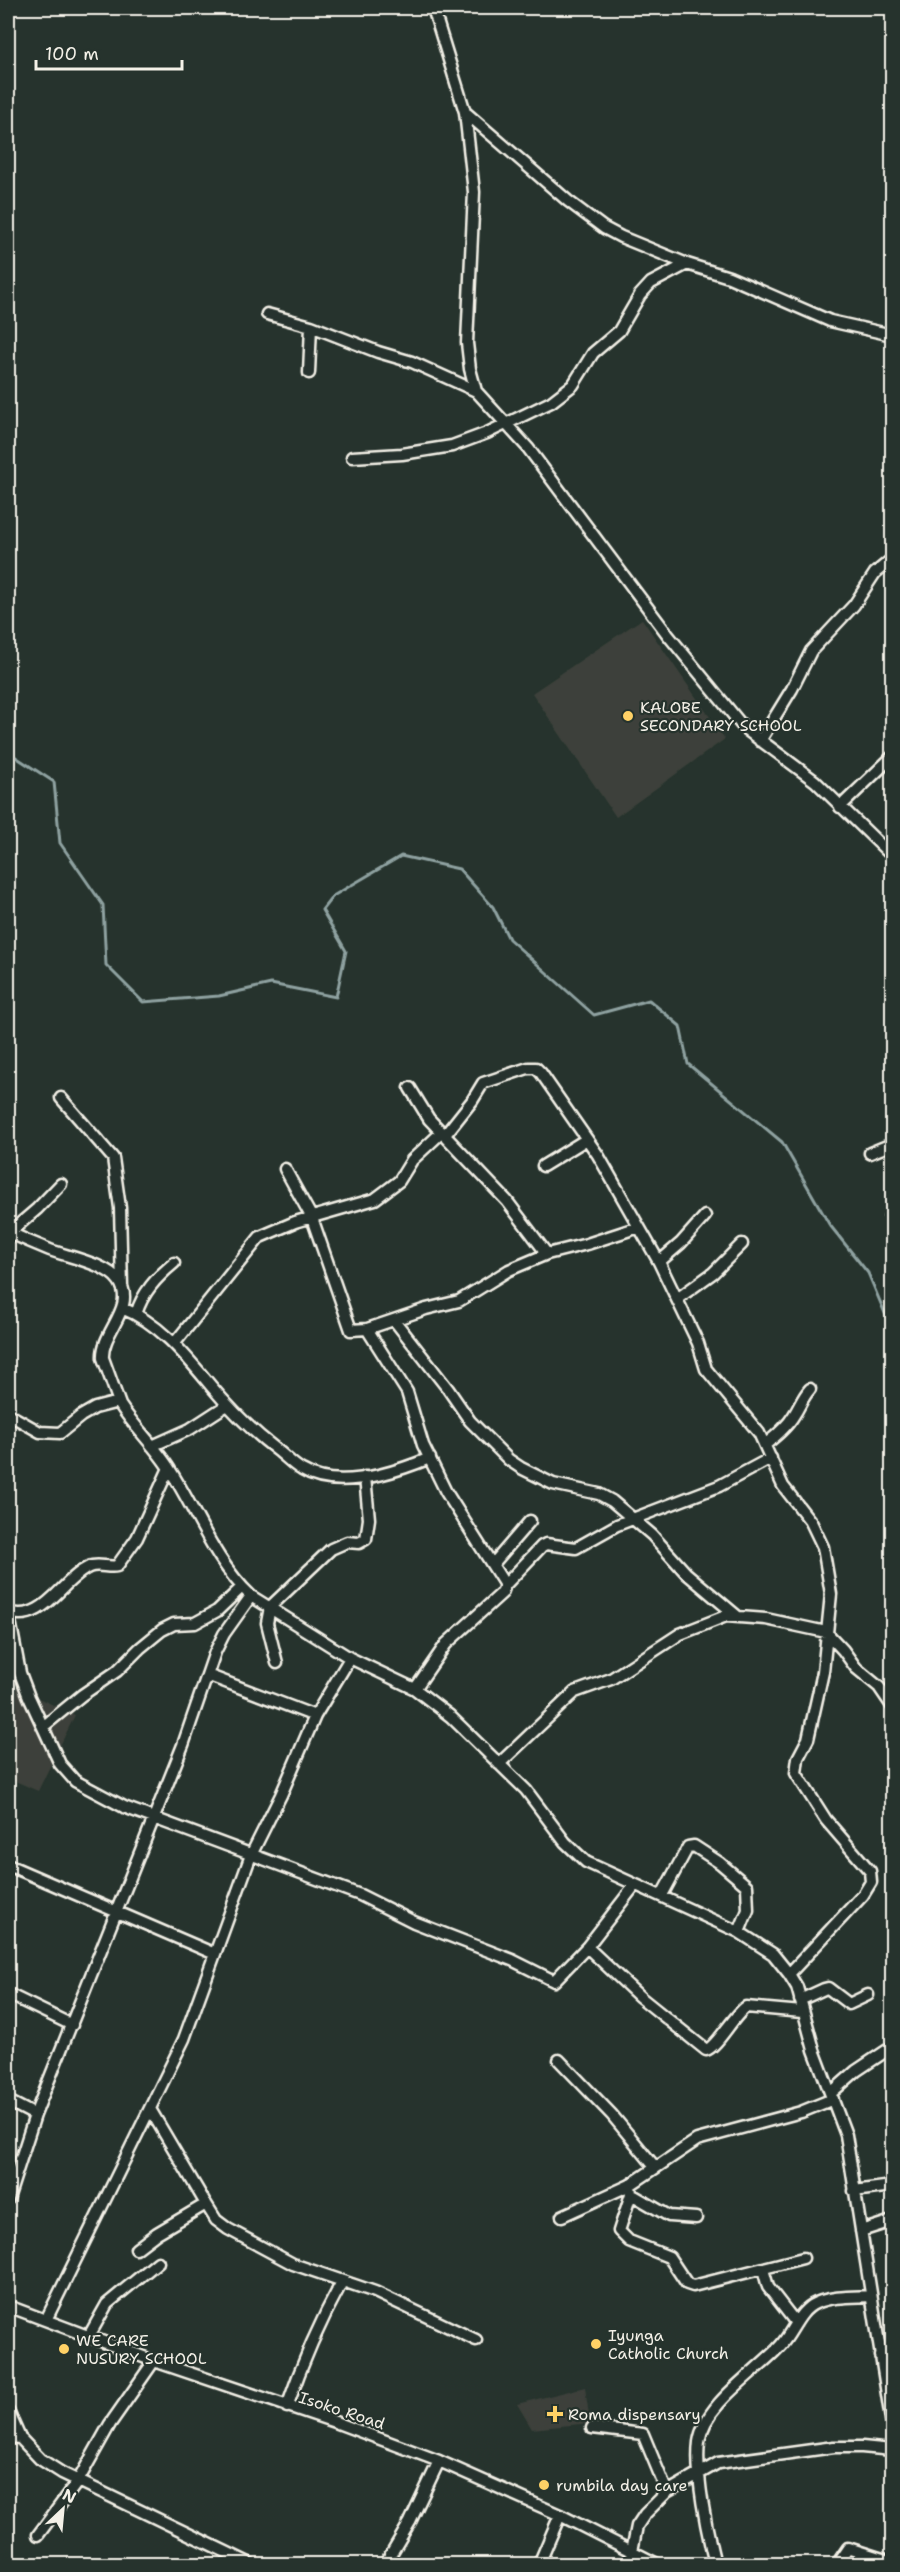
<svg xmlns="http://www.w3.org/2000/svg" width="900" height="2572" font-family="'Shantell Sans',sans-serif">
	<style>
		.built { fill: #3c413a }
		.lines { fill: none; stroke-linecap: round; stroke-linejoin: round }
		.stream { stroke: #8fa2a1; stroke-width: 3 }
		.minor-casing { stroke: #f4f1e8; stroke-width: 15 }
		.minor { stroke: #26332d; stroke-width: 10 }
		.poi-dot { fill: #ffd166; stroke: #26332d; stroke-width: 2 }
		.labels { text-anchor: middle; stroke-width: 4.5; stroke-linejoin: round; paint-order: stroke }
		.poi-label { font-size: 16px; fill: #f4f1e8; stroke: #26332d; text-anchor: start }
		.street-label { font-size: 16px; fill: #f4f1e8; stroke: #26332d }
	</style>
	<rect width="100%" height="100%" fill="#26332d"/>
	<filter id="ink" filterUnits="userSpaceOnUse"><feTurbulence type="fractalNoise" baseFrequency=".0167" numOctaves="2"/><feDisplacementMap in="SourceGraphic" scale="12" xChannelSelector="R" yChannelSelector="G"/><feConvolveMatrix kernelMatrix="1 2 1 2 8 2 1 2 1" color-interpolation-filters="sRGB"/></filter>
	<g filter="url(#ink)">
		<path class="built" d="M642 619 725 739 616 817 532 693Z
			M8 1684 75 1715 38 1791 8 1778Z
			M585 2387 590 2423 532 2429 517 2404Z"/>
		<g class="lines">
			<path class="stream" d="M8 752 54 782 60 843 103 905 106 965 143 1002 219 996 271 984 336 997 346 951 322 910 333 896 401 856 459 869 493 907 509 939 594 1015 649 1000 680 1026 688 1064 782 1142 829 1224 868 1273 892 1330"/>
			<defs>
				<path id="minor" d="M433 8 465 112 474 192 467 343 470 369 476 391 528 448 668 635 744 728 815 781 892 856
					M465 112 568 201 604 228 621 237 687 264 729 277 830 321 892 335
					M267 314 311 326 378 352 412 362 476 391
					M309 373 311 326
					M352 457 402 454 452 446 487 433 551 402 573 385 593 353 619 331 640 295 651 283 687 264
					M760 741 792 689 811 651 854 605 875 573 892 559
					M840 807 892 757
					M410 1088 429 1119 507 1201 547 1254
					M61 1098 113 1158 120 1208 122 1287
					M445 1135 472 1101 483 1083 528 1068H536L541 1073 598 1155 659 1262 698 1343 706 1369 759 1433 783 1486 811 1522 823 1547 831 1594 823 1672 808 1739 798 1758 796 1773 826 1820 870 1871 871 1882 863 1895 789 1974
					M870 1153 892 1144
					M543 1166 587 1139
					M285 1169 312 1218 351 1330 367 1329 426 1309 459 1301 509 1270 547 1254 587 1244 639 1227
					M890 1216 892 1215
					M8 1232C21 1238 35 1244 50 1250 69 1257 107 1264 119 1281 137 1307 101 1332 103 1358 104 1361 119 1402 120 1405 135 1428 156 1447 170 1470 197 1512 214 1561 251 1596L350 1658 415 1689 450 1716 526 1790 565 1842 586 1862 739 1932 773 1954 789 1974 797 1987 814 2050 846 2135 892 2426
					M9 1233 37 1209 61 1184
					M659 1262 681 1243 705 1216
					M677 1299 713 1273 742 1244
					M122 1308C160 1323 186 1356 211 1386 231 1410 252 1431 277 1450 285 1456 293 1465 302 1470 338 1492 396 1472 430 1458
					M136 1314C143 1292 156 1278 174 1263
					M394 1320 448 1389 470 1421 509 1460 521 1468 553 1484 599 1494 612 1501 652 1535 686 1573 737 1616
					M367 1329 407 1392 423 1445 446 1492 505 1585 502 1593 446 1644 415 1689
					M174 1344 260 1237 295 1222 375 1199 399 1181 412 1160 442 1132
					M8 1414 40 1432 60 1433 81 1416 95 1408 118 1402
					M766 1444C776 1436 787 1427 794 1415 800 1406 802 1398 810 1389
					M152 1446 190 1429 227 1405
					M493 1564 530 1521
					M505 1585 542 1546 546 1544 576 1548 617 1525 719 1486 771 1458
					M8 1610 20 1673 29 1697 60 1764 75 1781 124 1807 360 1895 414 1922 512 1960 554 1981 587 1947 635 1885
					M8 1612C44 1624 61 1580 89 1567 97 1563 108 1568 117 1566L137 1538 169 1468
					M277 1663 267 1623 270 1607 331 1549 347 1542 359 1543 366 1539 369 1519 365 1477
					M207 1675 315 1716
					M44 1726 82 1695 117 1671 140 1648 162 1630 174 1624 195 1623 217 1611 242 1587
					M499 1764 575 1692 611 1679 680 1634 726 1616 766 1619 826 1632 843 1650 856 1668 879 1687 892 1706
					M8 1865 215 1954
					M662 1895 688 1847 694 1846 720 1863 747 1886 748 1910 739 1932
					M587 1947 640 1997 706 2050C717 2047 733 2016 746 2007L802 2012
					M8 1994 72 2025
					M800 2000 824 1989 828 1988 849 2004 868 1995
					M559 2060 612 2115 655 2167
					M831 2093 856 2071 892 2047
					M8 2101 35 2115
					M150 2109 206 2204 216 2220 228 2229 293 2264 375 2292 476 2340
					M630 2185 631 2194 619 2231 629 2241 669 2257 687 2284 693 2286 803 2258
					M854 2191 892 2186
					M631 2194 669 2216 696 2218
					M8 2199 35 2115 183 1745 215 1652 224 1634 251 1596
					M562 2216 630 2185 697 2140 801 2112 833 2099
					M861 2231 892 2221
					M136 2249 157 2233 206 2204
					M763 2269 768 2287 796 2323
					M8 2306 154 2361 335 2422 439 2461 560 2515 657 2564
					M46 2320 184 2039 251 1855 281 1795 315 1716 350 1658
					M89 2336 107 2304 158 2262
					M880 2356 892 2354
					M287 2407C302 2363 320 2322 342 2282
					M8 2411 20 2438
					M592 2428 643 2434 667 2492
					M8 2437 20 2438 40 2459 62 2473 251 2564
					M38 2535 78 2481 110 2424 154 2361
					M632 2551 637 2526 645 2514 667 2492 718 2463 834 2447H862L892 2450
					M385 2564 410 2522 439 2461
					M539 2564 560 2515
					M715 2564C707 2532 695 2475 699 2442 705 2402 757 2372 781 2345 793 2332 799 2310 816 2303 833 2296 853 2297 871 2296
					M837 2564 848 2548 892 2562"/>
			</defs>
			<use href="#minor" class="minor-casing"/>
			<use href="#minor" class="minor"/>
		</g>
	</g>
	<g class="poi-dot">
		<circle cx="628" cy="716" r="6"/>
		<circle cx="596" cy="2344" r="6"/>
		<circle cx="64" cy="2349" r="6"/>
		<path d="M552 2405h6v6h6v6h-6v6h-6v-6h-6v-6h6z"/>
		<circle cx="544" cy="2485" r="6"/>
	</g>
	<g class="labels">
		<g class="poi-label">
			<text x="640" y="713">KALOBE<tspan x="640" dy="18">SECONDARY SCHOOL</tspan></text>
			<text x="608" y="2341">Iyunga<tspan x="608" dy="18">Catholic Church</tspan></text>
			<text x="76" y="2346">WE CARE<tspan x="76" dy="18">NUSURY SCHOOL</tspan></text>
			<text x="568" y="2420">Roma dispensary</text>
			<text x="556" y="2491">rumbila day care</text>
		</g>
		<g class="street-label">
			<text transform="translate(342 2410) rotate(18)" y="6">Isoko Road</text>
		</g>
	</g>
	<rect width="900" height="2572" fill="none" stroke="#26332d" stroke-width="30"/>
	<rect x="15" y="15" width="870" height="2542" fill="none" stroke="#f4f1e8" stroke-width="2" filter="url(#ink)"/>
	<g transform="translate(63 2509) rotate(26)" stroke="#26332d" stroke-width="4.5" paint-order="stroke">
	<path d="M0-4.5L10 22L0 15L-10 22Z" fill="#f4f1e8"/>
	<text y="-9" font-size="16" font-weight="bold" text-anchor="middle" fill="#f4f1e8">N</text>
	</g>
	<path d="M36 60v9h146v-9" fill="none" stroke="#f4f1e8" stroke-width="3"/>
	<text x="45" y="60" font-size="18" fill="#f4f1e8" stroke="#26332d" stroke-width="4.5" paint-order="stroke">100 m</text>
</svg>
